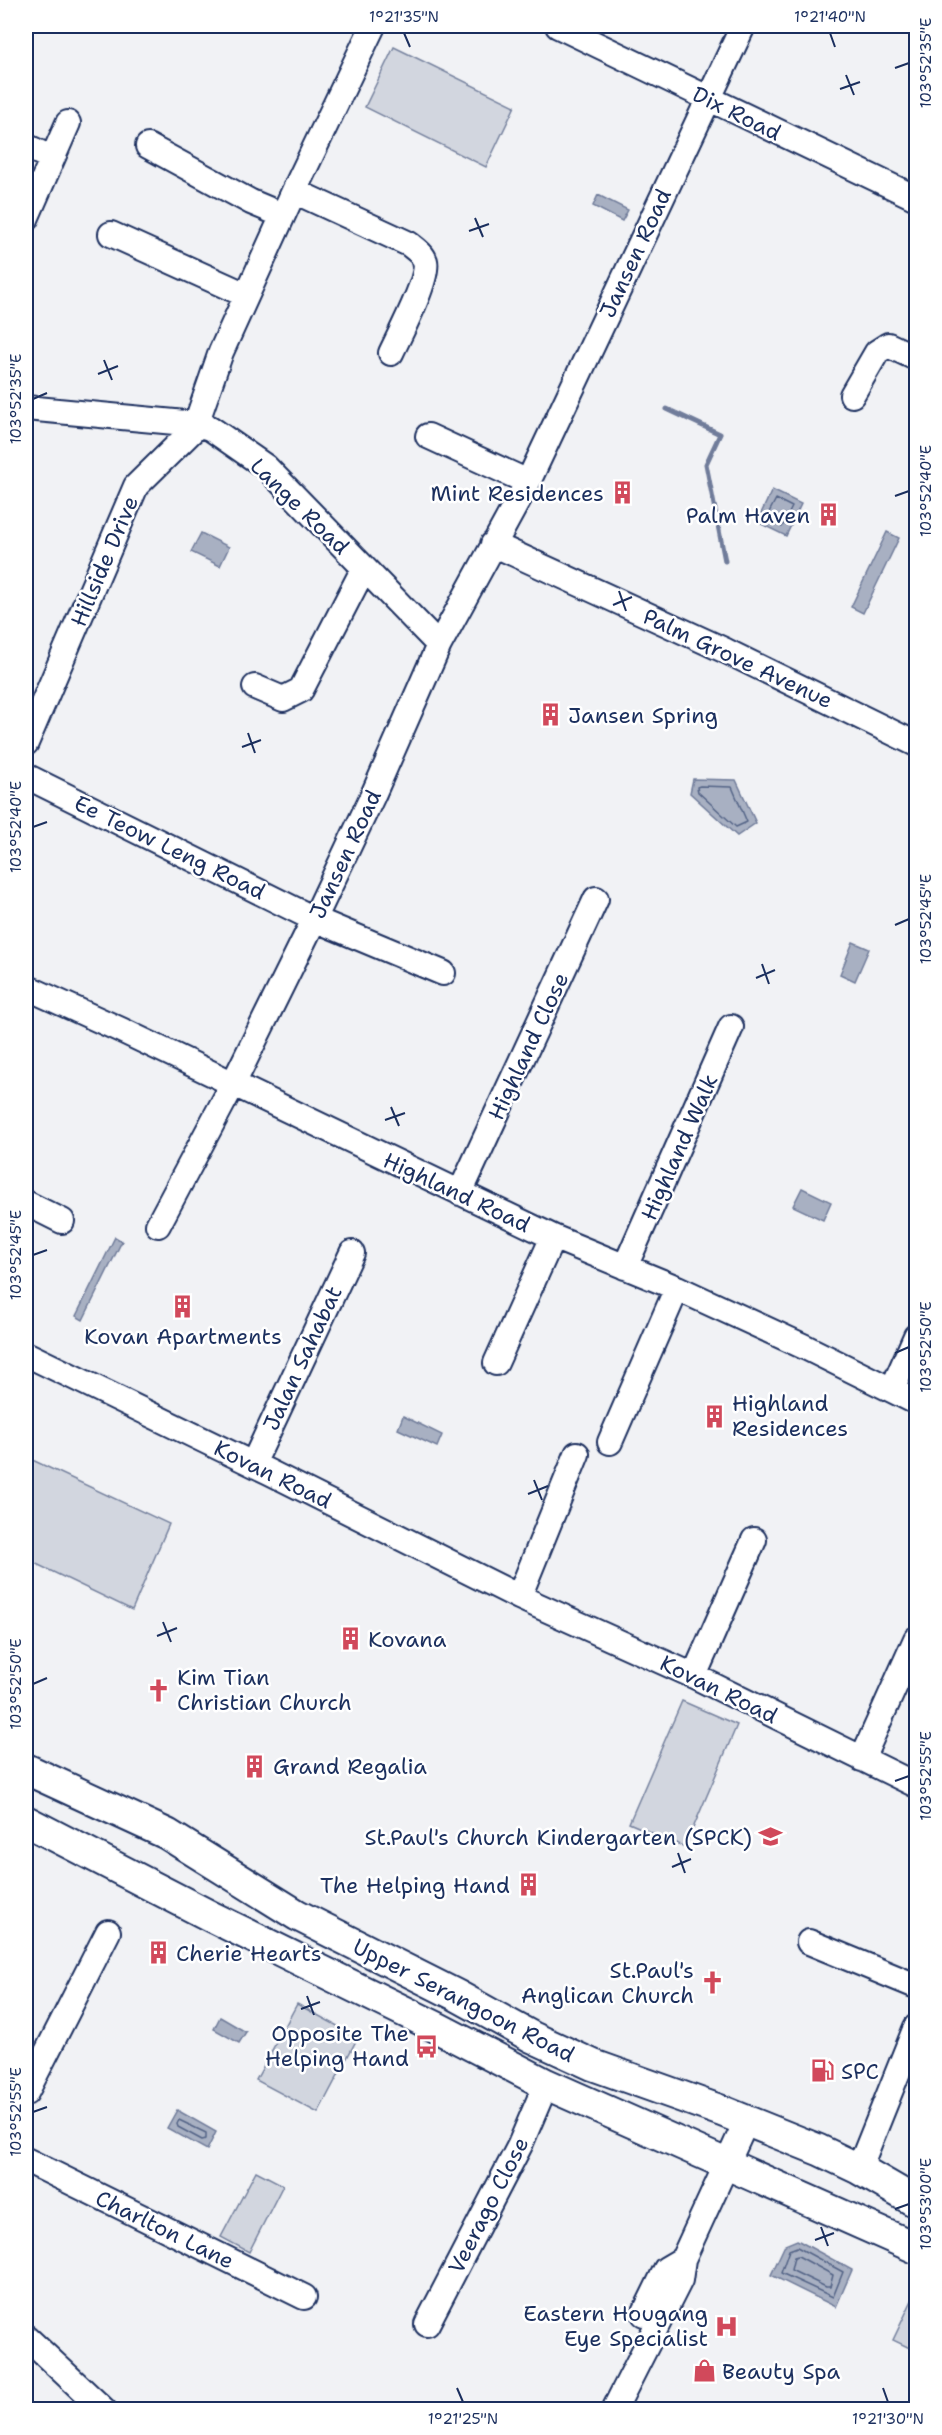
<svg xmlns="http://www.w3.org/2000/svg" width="942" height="2435" font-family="'Shantell Sans',sans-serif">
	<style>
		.green { fill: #d2d6df; stroke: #76829e; stroke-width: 1.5 }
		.water { fill: #a8b0c2; stroke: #707c9a; stroke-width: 1.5 }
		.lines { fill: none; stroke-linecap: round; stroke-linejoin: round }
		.shore { stroke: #536386; stroke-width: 1.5 }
		.stream { stroke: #707c9a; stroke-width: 5 }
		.minor-casing { stroke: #1b2f5e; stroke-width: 28 }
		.major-casing { stroke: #1b2f5e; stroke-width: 34 }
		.minor { stroke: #fff; stroke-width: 24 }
		.major { stroke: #fff; stroke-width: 30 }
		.ticks { fill: none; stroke: #1b2f5e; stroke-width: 2 }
		.labels { text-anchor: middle; stroke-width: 5; stroke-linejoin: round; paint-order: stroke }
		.street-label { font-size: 22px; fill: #1b2f5e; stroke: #fff }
		.poi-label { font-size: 22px; fill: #1b2f5e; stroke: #fff; text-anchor: start }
		.neatline { fill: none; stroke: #1b2f5e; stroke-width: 2 }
		.ticks-label { font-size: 15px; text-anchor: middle; fill: #1b2f5e }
	</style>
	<rect width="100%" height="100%" fill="#f1f2f5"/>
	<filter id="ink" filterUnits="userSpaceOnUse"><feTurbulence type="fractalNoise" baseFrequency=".0167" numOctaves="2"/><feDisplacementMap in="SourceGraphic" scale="12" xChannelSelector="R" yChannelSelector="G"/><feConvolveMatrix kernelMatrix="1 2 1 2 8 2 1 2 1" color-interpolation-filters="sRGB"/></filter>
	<g filter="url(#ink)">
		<path class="green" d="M394 47 515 106 486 167 365 107Z
			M26 1457 169 1524 132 1610 26 1559Z
			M682 1701 737 1725 685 1847 629 1823Z
			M297 2004 358 2037 318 2113 256 2080Z
			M256 2171 283 2185 249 2252 221 2237Z
			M916 2292V2351L893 2340Z"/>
		<path class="water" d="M598 195 628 210 622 221 593 206Z
			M772 490 801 504 786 536 757 522Z
			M887 532 899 538 863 613 851 607Z
			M201 533 229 547 220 566 191 552Z
			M693 779 736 780 756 823 737 836 690 793Z
			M853 942 869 949 855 981 840 974Z
			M802 1188 831 1202 823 1220 793 1206Z
			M115 1237 122 1241 83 1320 76 1316Z
			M403 1416 442 1435 437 1447 398 1429Z
			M220 2017 246 2032 239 2043 214 2029Z
			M177 2110 216 2132 207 2150 167 2128Z
			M797 2240 852 2270 836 2307 771 2275 785 2245Z"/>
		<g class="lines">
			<path class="shore" d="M776 499 792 507 782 527 766 518Z
				M700 786 732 787 747 822 736 827 698 792 697 787Z
				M179 2120 206 2133V2139L202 2140 178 2127 177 2124Z
				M797 2247 843 2272 833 2297 781 2273 789 2250Z
				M798 2256 833 2275 830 2287H826L791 2270 794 2257Z"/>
			<path class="stream" d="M667 409 720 434 706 464 725 561"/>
			<defs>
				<path id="minor" d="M558 26 916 198
					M26 146 51 158
					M148 146 251 202 282 215
					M294 191 409 244C415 249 423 254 425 261 430 277 399 336 391 353
					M26 219 68 123
					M111 234 246 295
					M852 395 877 352 888 345 916 358
					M26 408 196 424 210 428 266 467 439 645
					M428 436 528 482
					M493 544 726 651 916 744
					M255 687 283 699 301 690 364 568
					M26 743 136 486 192 431 196 424 221 352 294 191 373 26
					M26 776 314 919 443 973
					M26 987 121 1030 553 1237 677 1288 807 1348 916 1402
					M460 1193 596 899
					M26 1203 62 1221
					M158 1225 233 1084 310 928 373 795 439 645 528 482 743 26
					M625 1267 731 1027
					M26 1354 269 1472 519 1597 694 1676 916 1785
					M496 1363 553 1237
					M892 1390 916 1336
					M610 1442 677 1288
					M253 1464 352 1253
					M519 1597 577 1454
					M694 1676 754 1540
					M862 1759 916 1639
					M809 1942 916 1986
					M26 2093 108 1932
					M26 2160 304 2297
					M859 2169 916 2027
					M644 2314 666 2269 683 2259
					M427 2324 520 2145 546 2084
					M26 2337 104 2410
					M614 2410 680 2280 683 2259 746 2122"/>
				<path id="major" d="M26 1769 167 1834 297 1915 456 1995 532 2037 593 2065 722 2111 819 2150 859 2169 916 2202
					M26 1821 212 1917 436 2027 546 2084 916 2248"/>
			</defs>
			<use href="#minor" class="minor-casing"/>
			<use href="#major" class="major-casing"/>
			<use href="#minor" class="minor"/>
			<use href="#major" class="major"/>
		</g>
	</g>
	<path class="ticks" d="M404 33 410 47M830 33 835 47M895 68 909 63M846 75 854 95M840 89 860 82M475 218 483 237M469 231 489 224M104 360 112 380M98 374 118 366M33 399 47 393M895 496 909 491M619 591 626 611M613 605 632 597M248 733 255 753M242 747 261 740M33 827 47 822M895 925 909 919M762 964 769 984M756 978 775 970M391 1107 399 1126M385 1120 405 1113M33 1255 47 1250M895 1353 909 1347M534 1480 542 1500M528 1494 548 1486M163 1622 171 1642M157 1636 177 1628M33 1684 47 1678M895 1781 909 1776M678 1853 685 1873M672 1867 691 1859M307 1996 314 2015M301 2009 320 2002M33 2112 47 2107M895 2209 909 2204M821 2227 828 2246M815 2240 834 2233M457 2388 463 2402M883 2388 888 2402"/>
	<defs>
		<symbol id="building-bare" viewBox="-9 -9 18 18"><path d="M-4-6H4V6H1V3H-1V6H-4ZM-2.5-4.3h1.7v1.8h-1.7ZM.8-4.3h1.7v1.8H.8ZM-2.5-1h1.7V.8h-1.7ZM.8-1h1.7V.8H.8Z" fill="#d1495b" stroke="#fff" stroke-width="2.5" paint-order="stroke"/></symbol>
		<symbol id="church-bare" viewBox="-9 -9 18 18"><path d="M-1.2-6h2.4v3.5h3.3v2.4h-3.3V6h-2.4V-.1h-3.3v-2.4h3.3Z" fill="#d1495b" stroke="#fff" stroke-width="2.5" paint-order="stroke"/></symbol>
		<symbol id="school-bare" viewBox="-9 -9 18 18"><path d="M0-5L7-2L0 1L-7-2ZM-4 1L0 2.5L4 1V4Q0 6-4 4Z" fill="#d1495b" stroke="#fff" stroke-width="2.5" paint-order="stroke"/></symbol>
		<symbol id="bus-bare" viewBox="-9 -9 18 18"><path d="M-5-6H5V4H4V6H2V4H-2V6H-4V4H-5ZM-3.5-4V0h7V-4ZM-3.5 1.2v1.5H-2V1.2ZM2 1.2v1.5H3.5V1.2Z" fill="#d1495b" stroke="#fff" stroke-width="2.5" paint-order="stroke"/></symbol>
		<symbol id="fuel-bare" viewBox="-9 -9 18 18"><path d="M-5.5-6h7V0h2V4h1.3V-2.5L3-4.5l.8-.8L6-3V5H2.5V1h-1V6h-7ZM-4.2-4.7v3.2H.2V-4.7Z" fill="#d1495b" stroke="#fff" stroke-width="2.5" paint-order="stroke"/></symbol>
		<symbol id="hospital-bare" viewBox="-9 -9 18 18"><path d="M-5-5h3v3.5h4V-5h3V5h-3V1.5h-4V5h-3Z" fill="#d1495b" stroke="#fff" stroke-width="2.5" paint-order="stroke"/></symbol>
		<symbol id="shop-bare" viewBox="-9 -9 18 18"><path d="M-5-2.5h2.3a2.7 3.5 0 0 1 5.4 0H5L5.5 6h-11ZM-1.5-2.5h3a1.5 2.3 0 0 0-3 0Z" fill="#d1495b" stroke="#fff" stroke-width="2.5" paint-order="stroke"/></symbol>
	</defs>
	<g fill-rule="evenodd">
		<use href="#building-bare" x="606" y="476" width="33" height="33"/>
		<use href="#building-bare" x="812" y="498" width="33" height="33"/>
		<use href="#building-bare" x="534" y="698" width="33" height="33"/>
		<use href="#building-bare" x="166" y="1290" width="33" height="33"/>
		<use href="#building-bare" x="698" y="1400" width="33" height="33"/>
		<use href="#building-bare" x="334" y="1622" width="33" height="33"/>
		<use href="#church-bare" x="142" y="1674" width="33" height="33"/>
		<use href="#building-bare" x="238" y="1750" width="33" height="33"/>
		<use href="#school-bare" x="754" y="1820" width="33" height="33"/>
		<use href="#building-bare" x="512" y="1868" width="33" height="33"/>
		<use href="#building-bare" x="142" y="1936" width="33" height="33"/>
		<use href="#church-bare" x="696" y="1966" width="33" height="33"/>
		<use href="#bus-bare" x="410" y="2030" width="33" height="33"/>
		<use href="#fuel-bare" x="806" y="2054" width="33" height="33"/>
		<use href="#hospital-bare" x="710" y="2310" width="33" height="33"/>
		<use href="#shop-bare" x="688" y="2354" width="33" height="33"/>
	</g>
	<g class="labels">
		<g class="street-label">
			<text transform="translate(737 113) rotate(26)" y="8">Dix Road</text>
			<text transform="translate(635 253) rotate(-65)" y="8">Jansen Road</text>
			<text transform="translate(300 506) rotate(44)" y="8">Lange Road</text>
			<text transform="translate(104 561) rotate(-67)" y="8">Hillside Drive</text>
			<text transform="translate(738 658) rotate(25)" y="8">Palm Grove Avenue</text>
			<text transform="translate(170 847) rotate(26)" y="8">Ee Teow Leng Road</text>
			<text transform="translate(345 854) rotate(-65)" y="8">Jansen Road</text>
			<text transform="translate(528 1046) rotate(-65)" y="8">Highland Close</text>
			<text transform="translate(679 1147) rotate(-66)" y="8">Highland Walk</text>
			<text transform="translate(457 1192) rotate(25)" y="8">Highland Road</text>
			<text transform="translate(302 1358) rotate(-65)" y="8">Jalan Sahabat</text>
			<text transform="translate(273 1474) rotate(26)" y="8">Kovan Road</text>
			<text transform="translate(719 1689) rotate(26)" y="8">Kovan Road</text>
			<text transform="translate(464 2000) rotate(27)" y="8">Upper Serangoon Road</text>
			<text transform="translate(488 2205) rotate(-63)" y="8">Veerago Close</text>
			<text transform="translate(165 2229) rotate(26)" y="8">Charlton Lane</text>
		</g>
		<g class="poi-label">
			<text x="604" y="501" text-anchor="end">Mint Residences</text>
			<text x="810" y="523" text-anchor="end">Palm Haven</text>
			<text x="568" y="723">Jansen Spring</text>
			<text x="183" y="1344" text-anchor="middle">Kovan Apartments</text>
			<text x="732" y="1411">Highland<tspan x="732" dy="25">Residences</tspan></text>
			<text x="368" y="1647">Kovana</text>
			<text x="177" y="1685">Kim Tian<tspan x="177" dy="25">Christian Church</tspan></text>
			<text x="273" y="1774">Grand Regalia</text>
			<text x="752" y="1845" text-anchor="end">St.Paul's Church Kindergarten (SPCK)</text>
			<text x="510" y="1893" text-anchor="end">The Helping Hand</text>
			<text x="176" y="1961">Cherie Hearts</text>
			<text x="694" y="1978" text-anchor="end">St.Paul's<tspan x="694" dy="25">Anglican Church</tspan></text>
			<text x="409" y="2041" text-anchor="end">Opposite The<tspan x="409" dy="25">Helping Hand</tspan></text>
			<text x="841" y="2079">SPC</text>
			<text x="708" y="2321" text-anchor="end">Eastern Hougang<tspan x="708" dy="25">Eye Specialist</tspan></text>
			<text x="722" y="2379">Beauty Spa</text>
		</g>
	</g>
	<rect width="942" height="2435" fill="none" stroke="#fff" stroke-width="66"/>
	<rect x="33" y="33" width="876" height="2369" class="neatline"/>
	<g class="ticks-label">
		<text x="404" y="22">1°21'35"N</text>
		<text x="830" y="22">1°21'40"N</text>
		<text transform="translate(926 63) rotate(-90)" y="5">103°52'35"E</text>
		<text transform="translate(16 399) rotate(-90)" y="5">103°52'35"E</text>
		<text transform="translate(926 491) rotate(-90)" y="5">103°52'40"E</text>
		<text transform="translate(16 827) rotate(-90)" y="5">103°52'40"E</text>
		<text transform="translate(926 919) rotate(-90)" y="5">103°52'45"E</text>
		<text transform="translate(16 1255) rotate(-90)" y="5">103°52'45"E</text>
		<text transform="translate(926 1347) rotate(-90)" y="5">103°52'50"E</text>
		<text transform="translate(16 1684) rotate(-90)" y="5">103°52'50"E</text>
		<text transform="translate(926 1776) rotate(-90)" y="5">103°52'55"E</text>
		<text transform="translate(16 2112) rotate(-90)" y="5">103°52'55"E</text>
		<text transform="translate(926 2204) rotate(-90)" y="5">103°53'00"E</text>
		<text x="463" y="2424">1°21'25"N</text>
		<text x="888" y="2424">1°21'30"N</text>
	</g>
</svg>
